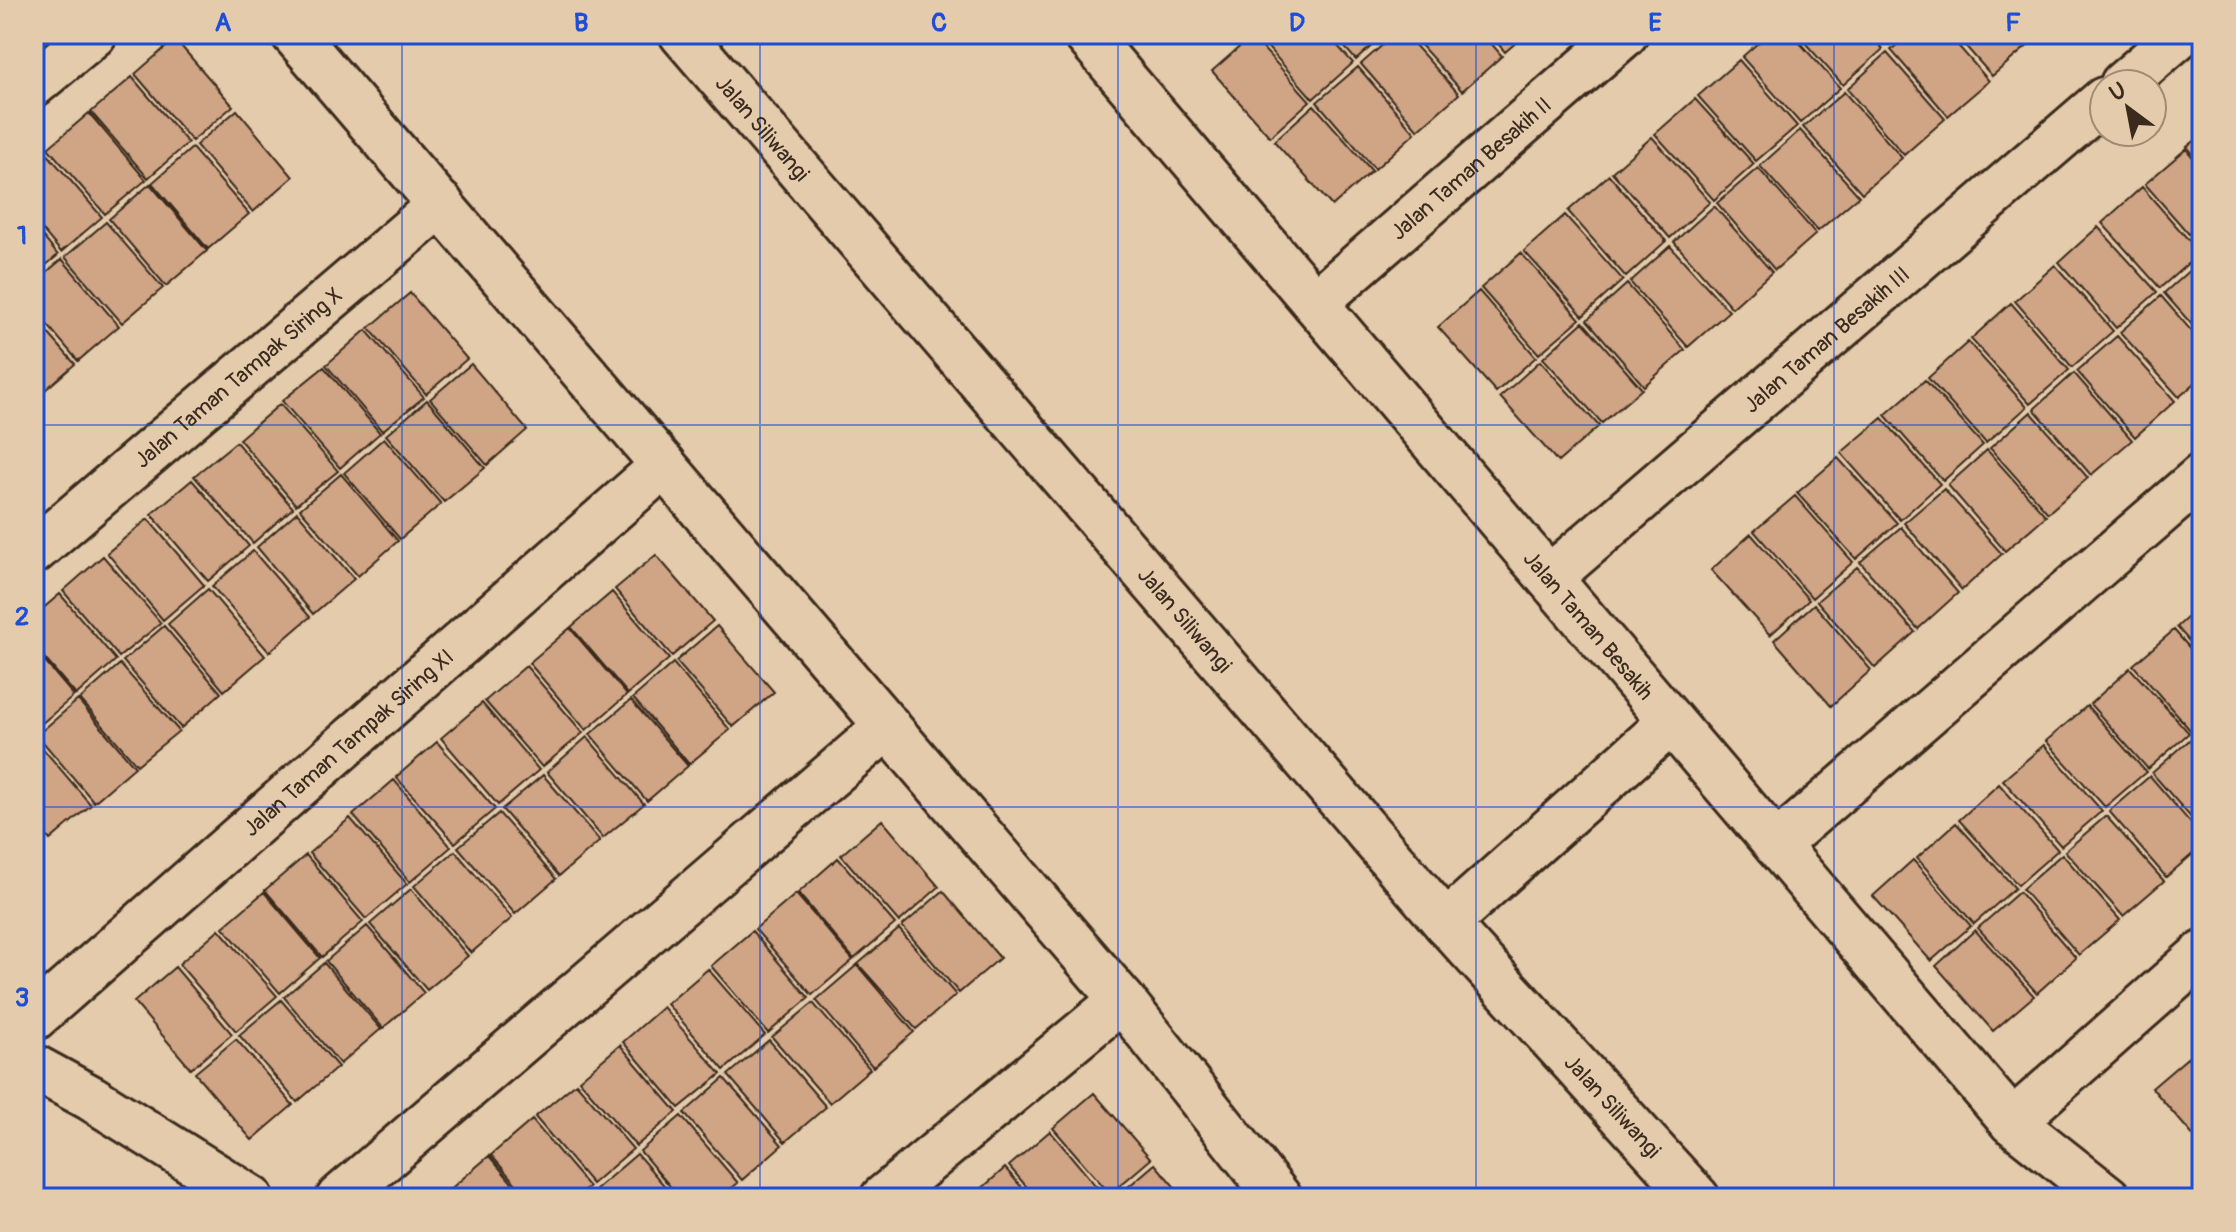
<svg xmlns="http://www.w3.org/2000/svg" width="2236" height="1232" font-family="Pangolin,sans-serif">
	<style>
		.building { fill: #d0a585; stroke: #3b2a1e; stroke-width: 2 }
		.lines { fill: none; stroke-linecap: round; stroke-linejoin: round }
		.street-casing { stroke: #3b2a1e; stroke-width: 50 }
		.street { stroke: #e3cbab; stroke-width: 44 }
		.grid { fill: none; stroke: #1d4ed8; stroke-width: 2; stroke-opacity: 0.55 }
		.labels { text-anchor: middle; stroke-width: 7; stroke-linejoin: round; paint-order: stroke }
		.street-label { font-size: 22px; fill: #3b2a1e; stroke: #e3cbab }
		.neatline { fill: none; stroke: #1d4ed8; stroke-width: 3 }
		.grid-label { font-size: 26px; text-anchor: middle; font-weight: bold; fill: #1d4ed8 }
	</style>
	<rect width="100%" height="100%" fill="#e3cbab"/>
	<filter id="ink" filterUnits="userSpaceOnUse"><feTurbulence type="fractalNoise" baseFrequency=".0125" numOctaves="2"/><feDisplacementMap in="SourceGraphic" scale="16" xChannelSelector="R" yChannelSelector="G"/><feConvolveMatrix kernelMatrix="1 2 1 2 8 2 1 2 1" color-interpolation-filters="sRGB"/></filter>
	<g filter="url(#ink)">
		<path class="building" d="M1256 34H1327L1353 63 1313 99Z
			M1333 34H1385L1356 60Z
			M1395 34H1405L1459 94 1418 130 1361 64Z
			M1411 34H1483L1502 56 1462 91Z
			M1490 34H1526L1505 52Z
			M1768 34H1792L1840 88 1800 123 1742 57Z
			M1797 34H1870L1883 49 1843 85Z
			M1909 34H1948L1989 81 1948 116 1891 50Z
			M1955 34H2026L2032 42 1992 76Z
			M1252 36 1310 101 1270 137 1212 71Z
			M175 39 233 106 192 141 135 74Z
			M1887 53 1945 119 1904 155 1847 89Z
			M1739 60 1797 126 1756 161 1698 96Z
			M1358 67 1415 133 1375 169 1317 102Z
			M132 77 188 143 148 178 91 112Z
			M1844 92 1902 158 1862 193 1803 127Z
			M1695 99 1754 164 1714 200 1655 134Z
			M1314 105 1372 171 1332 206 1274 141Z
			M237 110 293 177 253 212 196 145Z
			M89 113 146 180 105 214 48 148Z
			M1800 130 1859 196 1818 231 1760 166Z
			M2202 135V164L2187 147Z
			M1652 137 1710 202 1670 238 1612 172Z
			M192 148 249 214 208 249 152 183Z
			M2186 149 2202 168V249L2145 184Z
			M45 151 102 217 61 252 34 220V160Z
			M1758 168 1816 234 1775 270 1717 203Z
			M1609 175 1666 241 1626 277 1568 211Z
			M150 184 207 251 166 286 109 219Z
			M2142 187 2200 253 2160 288 2102 223Z
			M1714 206 1772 272 1732 308 1674 242Z
			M1565 215 1623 280 1583 316 1524 251Z
			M106 222 163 288 122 323 65 257Z
			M34 226 58 255 34 275Z
			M2098 227 2157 292 2116 328 2059 262Z
			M1670 246 1729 311 1688 347 1630 282Z
			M1521 253 1580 319 1539 354 1481 288Z
			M62 259 119 326 78 361 34 309V283Z
			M2202 259V336L2164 293Z
			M2055 265 2113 331 2072 367 2015 301Z
			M1627 284 1685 350 1644 386 1587 320Z
			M1479 291 1536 357 1496 392 1438 327Z
			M410 293 467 359 426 394 369 328Z
			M2161 296 2202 343V377L2179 397 2120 332Z
			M2011 303 2069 370 2030 404 1971 339Z
			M34 317 75 364 35 399 34 398Z
			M1583 322 1642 389 1602 423 1543 358Z
			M366 330 424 397 382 431 326 365Z
			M2117 336 2175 401 2135 437 2077 371Z
			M1968 342 2027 407 1986 443 1928 378Z
			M1540 361 1599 426 1558 462 1500 397Z
			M471 364 527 430 487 465 430 399Z
			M324 367 380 433 340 468 282 401Z
			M2074 373 2132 440 2091 475 2034 409Z
			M1925 380 1983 445 1943 481 1885 415Z
			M427 400 485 468 444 502 386 435Z
			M280 404 338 471 296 505 239 439Z
			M2031 412 2088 478 2048 513 1990 448Z
			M1882 418 1940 484 1900 520 1841 453Z
			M384 438 441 504 400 539 344 473Z
			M236 442 293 508 253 543 194 476Z
			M1987 450 2046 516 2005 551 1948 485Z
			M1838 458 1897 523 1856 559 1797 493Z
			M341 474 398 541 358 576 300 509Z
			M192 480 249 546 208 581 151 514Z
			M1944 489 2002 554 1962 590 1904 523Z
			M1795 496 1853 562 1812 598 1754 531Z
			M297 512 354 579 313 614 257 547Z
			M148 519 204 585 163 620 107 553Z
			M1901 527 1958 593 1918 629 1860 562Z
			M1751 534 1809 600 1770 635 1711 570Z
			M253 551 310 617 269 652 212 586Z
			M656 555 713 621 672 656 615 589Z
			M103 556 161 623 119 657 63 591Z
			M1857 567 1915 632 1875 668 1817 601Z
			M208 589 265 656 224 691 168 624Z
			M612 592 669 659 628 694 571 627Z
			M60 594 116 660 76 695 34 646V616Z
			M1814 604 1871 670 1831 706 1774 640Z
			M2202 604V656L2177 627Z
			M164 626 221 693 181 728 123 661Z
			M717 626 774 692 733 727 676 661Z
			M570 628 627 695 586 730 529 663Z
			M2174 630 2202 662V722L2191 731 2133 665Z
			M34 649 74 696 34 730Z
			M673 663 730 730 689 764 633 698Z
			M120 664 179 731 137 765 80 699Z
			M526 666 583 733 542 767 485 701Z
			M2130 668 2189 733 2148 769 2090 704Z
			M78 700 135 767 94 802 37 735Z
			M631 700 688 766 647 801 590 734Z
			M482 703 539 770 498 805 441 738Z
			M2087 706 2146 772 2105 807 2046 741Z
			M587 737 644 804 603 838 547 772Z
			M2193 737 2202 748V830L2152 773Z
			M34 738 91 805 50 840 34 821Z
			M437 742 495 809 455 843 396 777Z
			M2044 745 2102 811 2061 846 2003 780Z
			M543 775 600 841 559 876 502 809Z
			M2150 776 2202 836V846L2166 877 2109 811Z
			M394 780 451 847 410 882 353 815Z
			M1999 784 2058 850 2018 885 1959 820Z
			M499 813 556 879 515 914 458 847Z
			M2106 816 2164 881 2123 916 2065 851Z
			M350 818 407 884 366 919 309 853Z
			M882 820 939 887 899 922 841 855Z
			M1956 823 2015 888 1974 924 1917 858Z
			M455 851 512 918 471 953 414 886Z
			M2062 854 2120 920 2079 955 2022 889Z
			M306 855 363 922 322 957 265 890Z
			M838 858 895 924 854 959 798 893Z
			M1913 860 1971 926 1931 961 1873 896Z
			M411 889 468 956 427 990 370 924Z
			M943 891 1000 958 959 993 902 926Z
			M264 892 320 958 280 993 223 927Z
			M2019 892 2076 958 2037 993 1978 928Z
			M796 894 853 960 812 995 755 929Z
			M367 926 424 993 383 1028 326 961Z
			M219 929 277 996 236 1031 179 964Z
			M899 929 956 995 916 1029 858 964Z
			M1975 930 2034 996 1993 1031 1936 966Z
			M752 931 809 998 768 1033 711 966Z
			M324 963 381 1029 340 1064 284 997Z
			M857 965 914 1032 873 1067 816 1000Z
			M175 967 232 1034 191 1069 134 1002Z
			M708 969 765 1035 724 1070 667 1004Z
			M281 1000 338 1067 297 1102 239 1035Z
			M813 1003 870 1069 830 1103 772 1037Z
			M663 1007 721 1074 679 1108 623 1042Z
			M236 1039 293 1105 252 1140 195 1073Z
			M769 1040 826 1107 785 1142 728 1075Z
			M620 1045 677 1112 636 1146 579 1080Z
			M2192 1054 2202 1065V1146L2152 1088Z
			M724 1078 782 1145 742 1180 684 1113Z
			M576 1083 633 1149 592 1184 535 1117Z
			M1094 1093 1151 1159 1110 1194 1053 1128Z
			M681 1116 738 1183 720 1198H680L640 1151Z
			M532 1120 589 1187 576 1198H528L491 1155Z
			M1050 1131 1106 1198H1036L1009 1166Z
			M637 1154 675 1198H604L596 1189Z
			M489 1156 525 1198H454L448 1191Z
			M1155 1164 1184 1198H1115Z
			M1005 1168 1031 1198H971Z"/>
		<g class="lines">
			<defs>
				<g id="street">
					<path d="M294 34 1122 1000 1279 1198"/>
					<path id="s1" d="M682 34 1446 923 1697 1198"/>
					<path id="s2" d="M1086 34 2012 1122 2108 1198"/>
					<path d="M34 84 94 34"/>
					<path d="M2123 84 2181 34"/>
					<path id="s3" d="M1315 303 1625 34"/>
					<path id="s4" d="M34 551 441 204"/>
					<path id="s5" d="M1549 578 2104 100"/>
					<path d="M1776 845 2202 476"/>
					<path d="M1446 923 1671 722"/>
					<path id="s6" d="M34 1018 664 465"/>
					<path d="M34 1067 91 1098 251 1198"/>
					<path d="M2012 1122 2202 954"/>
					<path d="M339 1198 888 726"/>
					<path d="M883 1198 1122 1000"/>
				</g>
			</defs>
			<use href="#street" class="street-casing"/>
			<use href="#street" class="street"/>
		</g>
	</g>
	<path class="grid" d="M402 34V1198M760 34V1198M1118 34V1198M1476 34V1198M1834 34V1198M34 425H2202M34 807H2202"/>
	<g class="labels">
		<g class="street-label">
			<text dy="8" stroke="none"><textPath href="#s1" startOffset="124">Jalan Siliwangi</textPath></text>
			<text dy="8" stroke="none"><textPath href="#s3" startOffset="206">Jalan Taman Besakih II</textPath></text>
			<text dy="8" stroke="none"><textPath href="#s5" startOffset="366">Jalan Taman Besakih III</textPath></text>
			<text dy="8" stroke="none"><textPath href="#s4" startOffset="268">Jalan Taman Tampak Siring X</textPath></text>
			<text dy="8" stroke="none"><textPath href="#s1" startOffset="772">Jalan Siliwangi</textPath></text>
			<text dy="8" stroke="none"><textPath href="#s2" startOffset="776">Jalan Taman Besakih</textPath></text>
			<text dy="8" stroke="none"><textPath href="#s6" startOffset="418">Jalan Taman Tampak Siring XI</textPath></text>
			<text dy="8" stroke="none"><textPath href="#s1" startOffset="1420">Jalan Siliwangi</textPath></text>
		</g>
	</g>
	<rect width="2236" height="1232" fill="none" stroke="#e3cbab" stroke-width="88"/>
	<g transform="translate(2128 108) rotate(328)"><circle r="38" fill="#e3cbab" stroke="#a08b73" stroke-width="2"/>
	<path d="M0-6L14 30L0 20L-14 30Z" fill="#3b2a1e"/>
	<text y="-12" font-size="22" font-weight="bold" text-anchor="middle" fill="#3b2a1e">U</text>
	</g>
	<rect x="44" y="44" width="2148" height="1144" class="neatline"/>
	<g class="grid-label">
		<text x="223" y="31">A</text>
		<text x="581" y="31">B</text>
		<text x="939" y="31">C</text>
		<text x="1297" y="31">D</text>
		<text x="1655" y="31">E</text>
		<text x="2013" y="31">F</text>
		<text x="22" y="244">1</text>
		<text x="22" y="625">2</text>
		<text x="22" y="1006">3</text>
	</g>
</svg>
